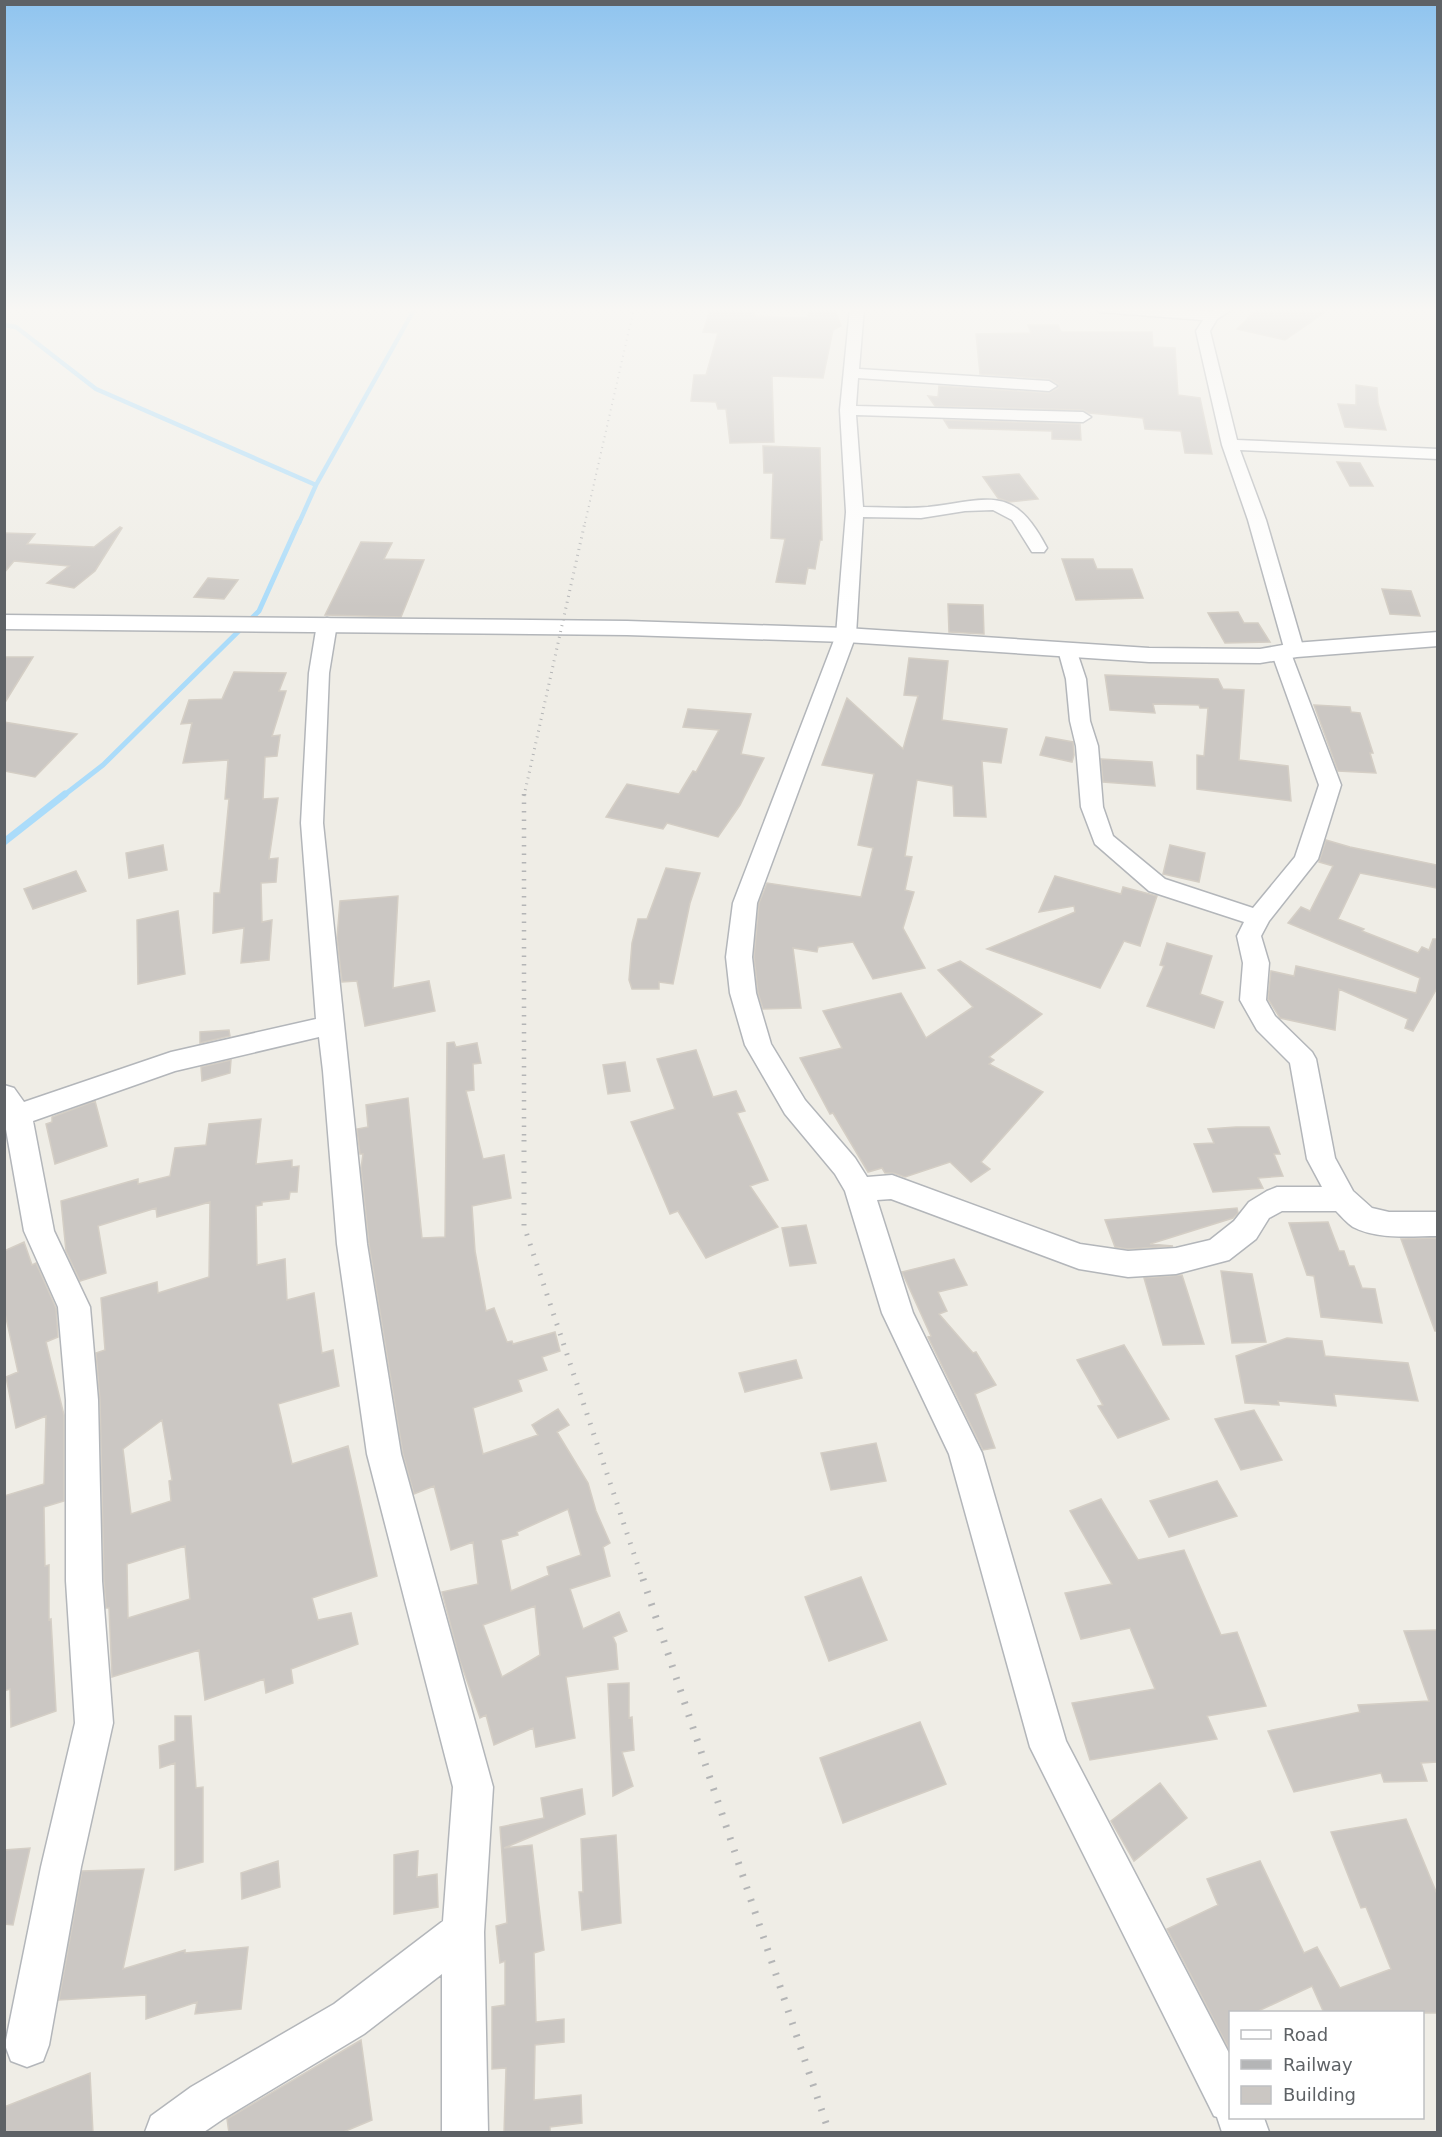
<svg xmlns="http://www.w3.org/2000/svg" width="1442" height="2137" font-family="'DejaVu Sans',sans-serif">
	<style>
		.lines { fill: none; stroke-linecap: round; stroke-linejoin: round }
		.stream-far2 { stroke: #abdcfa; stroke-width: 4.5 }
		.stream-far1 { stroke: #abdcfa; stroke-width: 5 }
		.stream { stroke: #abdcfa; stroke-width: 7 }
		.building { fill: #cbc7c3; stroke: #d4cec5; stroke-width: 1.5; fill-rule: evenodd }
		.minor-casing { stroke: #b3b6ba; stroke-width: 3 }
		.tertiary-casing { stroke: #b3b6ba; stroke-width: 3 }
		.minor { fill: #fff; fill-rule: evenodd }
		.tertiary { fill: #fff; fill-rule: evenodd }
		.rail-far4 { stroke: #b4b5b6; stroke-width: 2; stroke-dasharray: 1 4.5; stroke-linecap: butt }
		.rail-far3 { stroke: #b4b5b6; stroke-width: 3; stroke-dasharray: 1 5; stroke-linecap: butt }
		.rail-far2 { stroke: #b4b5b6; stroke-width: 4.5; stroke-dasharray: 1.5 7; stroke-linecap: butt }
		.rail-far1 { stroke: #b4b5b6; stroke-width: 5; stroke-dasharray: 1.5 9; stroke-linecap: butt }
		.rail { stroke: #b4b5b6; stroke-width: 7; stroke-dasharray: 2 11; stroke-linecap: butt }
	</style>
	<rect width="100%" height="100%" fill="#efede6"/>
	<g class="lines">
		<path class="stream-far2" d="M4 325 16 327 96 389 316 485
			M299 523 316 485 415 308"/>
		<path class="stream-far1" d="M63 796 103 765 259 611 299 522"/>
		<path class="stream" d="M4 842 65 794"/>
	</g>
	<path class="building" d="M1258 308H1331L1285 340 1237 329Z
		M710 310 755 311 754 316 808 318 809 310H835L841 326 833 330 823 378 772 376 774 442 730 443 726 409H718L716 402 691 401 694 375H706L718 333 703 332Z
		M1028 325H1058L1061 332H1152L1153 347 1175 348 1178 395 1200 398 1212 454 1185 453 1181 431 1145 429 1143 418 1089 413 1083 410 935 406 928 396 938 397 939 386 1049 393 1058 388V384L1049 379 980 374 976 334 1031 333Z
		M1356 385 1377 388 1378 403 1386 430 1345 427 1338 404 1356 405Z
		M944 420 1080 424 1081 440 1052 439V431L949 428Z
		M763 446 820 448 822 540H820L815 569 808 568 805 584 776 582 785 539 771 538 773 473H764Z
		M1337 462 1360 463 1373 486H1350Z
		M1019 474 1038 499 1009 502 998 498 983 477Z
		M120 527 122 528 95 571 74 588 47 583 69 566 14 561 4 573V533L35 534 27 544 94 547Z
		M361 542 392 543 384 559 424 560 401 617 325 615Z
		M1062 559H1093L1097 569H1132L1143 598 1076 600Z
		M208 578 238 580 224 599 194 597Z
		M1382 589 1411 591 1420 616 1390 614Z
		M948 604 983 605 984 634 949 632Z
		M1238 612 1244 623H1258L1270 642 1225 643 1208 613Z
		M4 657H33L4 704Z
		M909 658 948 661 942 720 1007 729 1001 763 982 761 986 817 954 816 953 786 917 780 905 856 912 857 905 890 914 892 903 928 925 968 873 979 853 942 818 947 817 952 793 948 801 1008 763 1009 758 993 754 957 759 903 767 883 861 897 873 848 858 845 874 774 822 765 847 698 903 749 918 696 904 695Z
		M234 672 286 673 279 691H286L272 736 280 735 277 756 265 757 263 799 278 798 269 859 278 858 276 882 261 883 262 922 272 920 269 960 241 963 244 928 213 933 214 893H220L229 799H225L228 760 183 763 192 723 181 724 189 700 222 699Z
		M1105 675 1218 679 1223 689 1244 690 1239 760 1288 766 1291 801 1197 789V755L1204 756 1208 708H1200L1199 705 1153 704 1155 713 1110 710Z
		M1314 705 1350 707 1351 712 1360 713 1373 753H1370L1376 773 1338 771Z
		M688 709 751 714 741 754 764 758 740 805 718 837 667 823 663 829 606 817 627 784 679 794 693 771 696 772 719 730 683 727Z
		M4 722 77 734 35 777 4 771Z
		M1046 737 1073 742 1074 755 1072 762 1040 755Z
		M1101 759 1152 762 1155 786 1103 782Z
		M1326 840 1350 847 1437 865V888L1360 873 1338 919 1364 929 1362 931 1418 953 1422 947 1429 950 1433 939H1437V988L1413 1031 1405 1028 1408 1019 1339 989 1335 1030 1280 1018 1268 999 1271 971 1294 976 1296 966 1416 993 1420 978 1288 923 1301 907 1310 911 1333 866 1319 862Z
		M163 845 167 870 129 878 126 853Z
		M1170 845 1205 853 1199 882 1163 874Z
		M666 868 700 873 690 903 673 984 659 982V989H632L629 980 632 943 638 919H647Z
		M76 871 86 891 33 909 24 889Z
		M1055 876 1121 894 1123 887 1157 896 1140 946 1124 941 1100 988 987 949 1075 912 1074 906 1039 912Z
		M398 896 393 988 429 981 435 1011 365 1026 357 981 342 982 337 938 340 901Z
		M178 911 185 974 138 984 137 920Z
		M1167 943 1212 956 1200 994 1223 1002 1214 1028 1147 1006 1164 966 1160 965Z
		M960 961 1042 1014 989 1057 994 1060 989 1064 1043 1092 981 1162 990 1169 971 1182 950 1162 905 1177 893 1173H885L882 1168 868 1172 833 1113 830 1114 800 1058 842 1048 823 1011 901 993 926 1038 973 1007 938 970Z
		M229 1030 230 1036 200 1043V1032Z
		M454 1042 456 1047 477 1043 481 1063 473 1064 474 1090 466 1091 483 1159 504 1155 511 1198 472 1206 475 1251 486 1311 494 1308 507 1342 512 1341 513 1344 555 1332 560 1351 542 1357 547 1370 518 1380 522 1391 473 1408 483 1454 538 1435 532 1425 558 1409 569 1425 557 1432 588 1483 596 1511 610 1543 603 1547 610 1576 570 1589 583 1629 619 1612 627 1631 613 1637 616 1644 618 1669 566 1677 575 1738 536 1747 533 1728 494 1745 486 1715 480 1718 460 1661 442 1592 478 1584 473 1542 451 1550 434 1486 414 1494 403 1454 369 1244 361 1168 363 1154H360L357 1129 368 1127 366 1105 408 1098 422 1238 445 1237 447 1043ZM568 1509 581 1555 547 1567 549 1575 511 1591 501 1540 518 1535 517 1532ZM535 1606 540 1655 502 1677 483 1625Z
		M696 1050 713 1097 736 1091 745 1111 737 1113 768 1180 750 1186 778 1227 706 1258 678 1211 670 1214 631 1122 675 1109 657 1059Z
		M231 1060 230 1073 202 1081 201 1067Z
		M625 1062 630 1091 608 1094 603 1065Z
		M95 1101 107 1146 55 1164 46 1124 52 1122V1117Z
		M261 1119 256 1164 292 1160V1167L299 1166 297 1192H290L289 1199 262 1202V1205L256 1206 257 1265 285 1259 287 1300 314 1293 322 1353 333 1350 339 1386 278 1404 292 1464 348 1446 377 1576 312 1598 318 1620 351 1613 358 1644 291 1669 293 1683 266 1693 264 1679 205 1700 199 1650 112 1677 109 1608H106L104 1581 100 1400 96 1353 105 1350 101 1298 157 1282 158 1293 209 1277 210 1202 157 1217 156 1208 98 1226 106 1273 80 1281 66 1251 61 1201 138 1179V1184L170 1176 175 1148 206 1145 209 1124ZM162 1420 172 1480 169 1481 171 1501 131 1514 123 1449ZM185 1546 190 1599 128 1618 127 1564Z
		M1236 1127H1269L1280 1154H1274L1283 1176 1258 1178 1263 1188 1213 1192 1194 1144 1214 1143 1208 1129Z
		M1237 1208 1238 1213 1233 1218 1150 1244 1173 1246 1128 1249 1115 1247 1105 1220Z
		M1328 1222 1339 1251H1344L1349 1266H1354L1362 1288 1375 1289 1382 1323 1321 1317 1314 1276 1307 1275 1289 1223Z
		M806 1225 816 1263 790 1266 782 1228Z
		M1437 1238V1331H1435L1401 1239Z
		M24 1242 32 1265 36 1263 56 1308 58 1337 46 1342 64 1415V1501L44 1507 45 1566 49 1565V1620L51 1619 56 1711 11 1727 10 1689 4 1691V1496L44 1484 46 1416 16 1428 6 1377 18 1372 4 1309V1251Z
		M954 1259 967 1285 938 1292 947 1311 939 1314 973 1353 976 1352 996 1385 975 1394 995 1448 983 1450 928 1337 931 1336 902 1272Z
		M1221 1271 1252 1274 1266 1342 1232 1343Z
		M1182 1275 1204 1344 1163 1345 1144 1278Z
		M1287 1338 1322 1341 1325 1356 1408 1363 1418 1401 1334 1394 1336 1406 1278 1401 1279 1405 1245 1403 1236 1356Z
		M1124 1345 1169 1419 1118 1438 1098 1406 1103 1405 1077 1360Z
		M796 1360 802 1378 745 1392 739 1373Z
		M1254 1410 1282 1460 1241 1470 1215 1419Z
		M876 1443 886 1481 831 1490 821 1453Z
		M1217 1481 1237 1516 1169 1537 1150 1501Z
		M1101 1499 1138 1560 1184 1550 1221 1635 1237 1632 1266 1706 1207 1716 1217 1739 1090 1760 1072 1703 1155 1689 1130 1628 1081 1639 1065 1593 1112 1584 1070 1511Z
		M861 1577 887 1640 829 1661 805 1597Z
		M1437 1630V1762L1421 1763 1427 1781 1384 1782 1381 1773 1294 1792 1268 1731 1360 1712 1358 1705 1429 1701 1404 1631Z
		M629 1683V1718L632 1717 634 1750 622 1752 633 1786 613 1796 608 1684Z
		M175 1716H191L196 1788 203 1787V1862L175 1870V1763L160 1768 159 1746 175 1741Z
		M920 1722 946 1784 843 1823 820 1758Z
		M1160 1783 1187 1818 1134 1861 1111 1821Z
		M582 1789 585 1814 504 1848 532 1845 544 1950 534 1953 536 2022 564 2019V2042L535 2045 534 2100 581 2095 582 2123 550 2127V2133H504L506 2068 492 2069V2007L505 2005V1961L500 1963 496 1926 507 1923 500 1827 544 1818 541 1798Z
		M1406 1819 1437 1894V2013H1324L1312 1986 1254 2013H1230V2051L1167 1929 1218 1905 1207 1879 1260 1861 1304 1953 1317 1947 1340 1988 1391 1969 1366 1907 1361 1908 1331 1832Z
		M616 1835 621 1923 582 1930 579 1892H583L581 1839Z
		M30 1848 13 1925 4 1924V1850Z
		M418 1851 417 1877 437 1874 438 1907 394 1914V1855Z
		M278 1861 280 1887 242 1899 241 1873Z
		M144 1869 123 1969 185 1950V1953L248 1947 241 2009 195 2014 197 2002 146 2019V1995L59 2000 82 1871Z
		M361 2040 372 2120 341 2133H229L227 2119Z
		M90 2073 93 2133H4V2107Z"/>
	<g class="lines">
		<defs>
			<path id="minor" d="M850 308H864L859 369 1049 381 1057 386 1049 391 858 378 856 406 1083 412 1091 417 1083 422 856 415 863 507C885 507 906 509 928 507 989 500 1013 483 1047 548L1044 552H1032L1012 520 993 510 965 511 921 518 863 517 856 635 757 903 752 957 756 993 771 1044 805 1100 855 1158 867 1177 892 1175 1080 1244 1128 1251 1176 1248 1210 1240 1234 1221 1249 1202 1267 1191 1277 1187H1322L1307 1159 1290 1063 1257 1030 1240 1000 1243 963 1237 936 1244 922 1149 891 1095 844 1081 807 1076 746 1070 721 1066 679 1058 650 1061 646H1075L1086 679 1090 721 1098 746 1103 807 1113 836 1165 879 1253 908 1295 857 1319 785 1272 654 1275 650 1284 648 1248 520 1222 445 1196 331 1203 320 1100 312 1093 308H1155L1210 312 1217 308H1234L1217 319 1210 331 1237 440 1438 449V459L1240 450 1266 520 1304 650 1301 654 1292 656 1341 785 1318 859 1269 921 1261 936 1269 963 1266 1000 1275 1016 1312 1052 1316 1059 1335 1158 1353 1191 1372 1208 1389 1212H1438V1236C1411 1236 1378 1240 1353 1227 1347 1223 1341 1216 1336 1211H1282L1269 1218 1256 1239 1229 1260 1176 1274 1128 1277 1079 1269 891 1199 877 1200 913 1313 982 1453 1066 1741 1230 2055V2118H1264L1269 2132H1222L1217 2117 1214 2116 1030 1747 949 1454 882 1313 845 1191 835 1174 785 1114 745 1045 730 993 726 957 733 903 836 635 846 512 840 410Z
				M327 618 334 620 337 624 329 673 323 823 367 1244 401 1454 493 1787 484 1932 488 2132H442V1974L364 2034 223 2119 204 2132H145L151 2116 191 2087 334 2004 443 1921 453 1787 367 1454 337 1244 323 1071 319 1037 175 1071 33 1121 54 1231 90 1307 98 1400 102 1581 113 1723 81 1867 49 2045 43 2061 27 2067 11 2061 5 2045 41 1867 75 1723 66 1581V1400L58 1307 24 1231 4 1118V1085L14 1088 24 1102 171 1052 316 1019 301 823 309 673 317 624 320 620Z"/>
			<path id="tertiary" d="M4 615 627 621 846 628 1149 648 1260 649 1294 643 1438 632V646L1297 657 1260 663 1149 662 846 642 627 635 4 629Z"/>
		</defs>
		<use href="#minor" class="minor-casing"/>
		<use href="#tertiary" class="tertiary-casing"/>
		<use href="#minor" class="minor"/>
		<use href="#tertiary" class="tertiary"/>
		<path class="rail-far4" d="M585 523 634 308"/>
		<path class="rail-far3" d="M524 796 585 522"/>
		<path class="rail-far2" d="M524 794V1142"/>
		<path class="rail-far1" d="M524 1140V1226L643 1581"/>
		<path class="rail" d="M643 1579 829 2132"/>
	</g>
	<linearGradient id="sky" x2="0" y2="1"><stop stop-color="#8fc4ef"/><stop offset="0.51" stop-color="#f8f7f4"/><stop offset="1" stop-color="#f8f7f4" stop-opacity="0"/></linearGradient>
	<rect width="1442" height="607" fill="url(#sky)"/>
	<rect width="1442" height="2137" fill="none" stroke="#5e6266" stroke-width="12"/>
	<rect x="1229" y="2011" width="195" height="108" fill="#ffffff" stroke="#bfc0c2" stroke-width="1.5"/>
	<rect x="1241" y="2030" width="30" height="9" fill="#ffffff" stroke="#bfc0c2" stroke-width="1.5"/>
	<text x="1283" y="2041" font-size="18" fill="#5e6266">Road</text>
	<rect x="1241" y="2060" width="30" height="9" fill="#b4b5b6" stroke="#bfc0c2" stroke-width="1.5"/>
	<text x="1283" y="2071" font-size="18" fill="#5e6266">Railway</text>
	<rect x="1241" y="2086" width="30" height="18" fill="#cbc7c3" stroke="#bfc0c2" stroke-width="1.5"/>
	<text x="1283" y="2101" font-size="18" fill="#5e6266">Building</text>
</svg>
